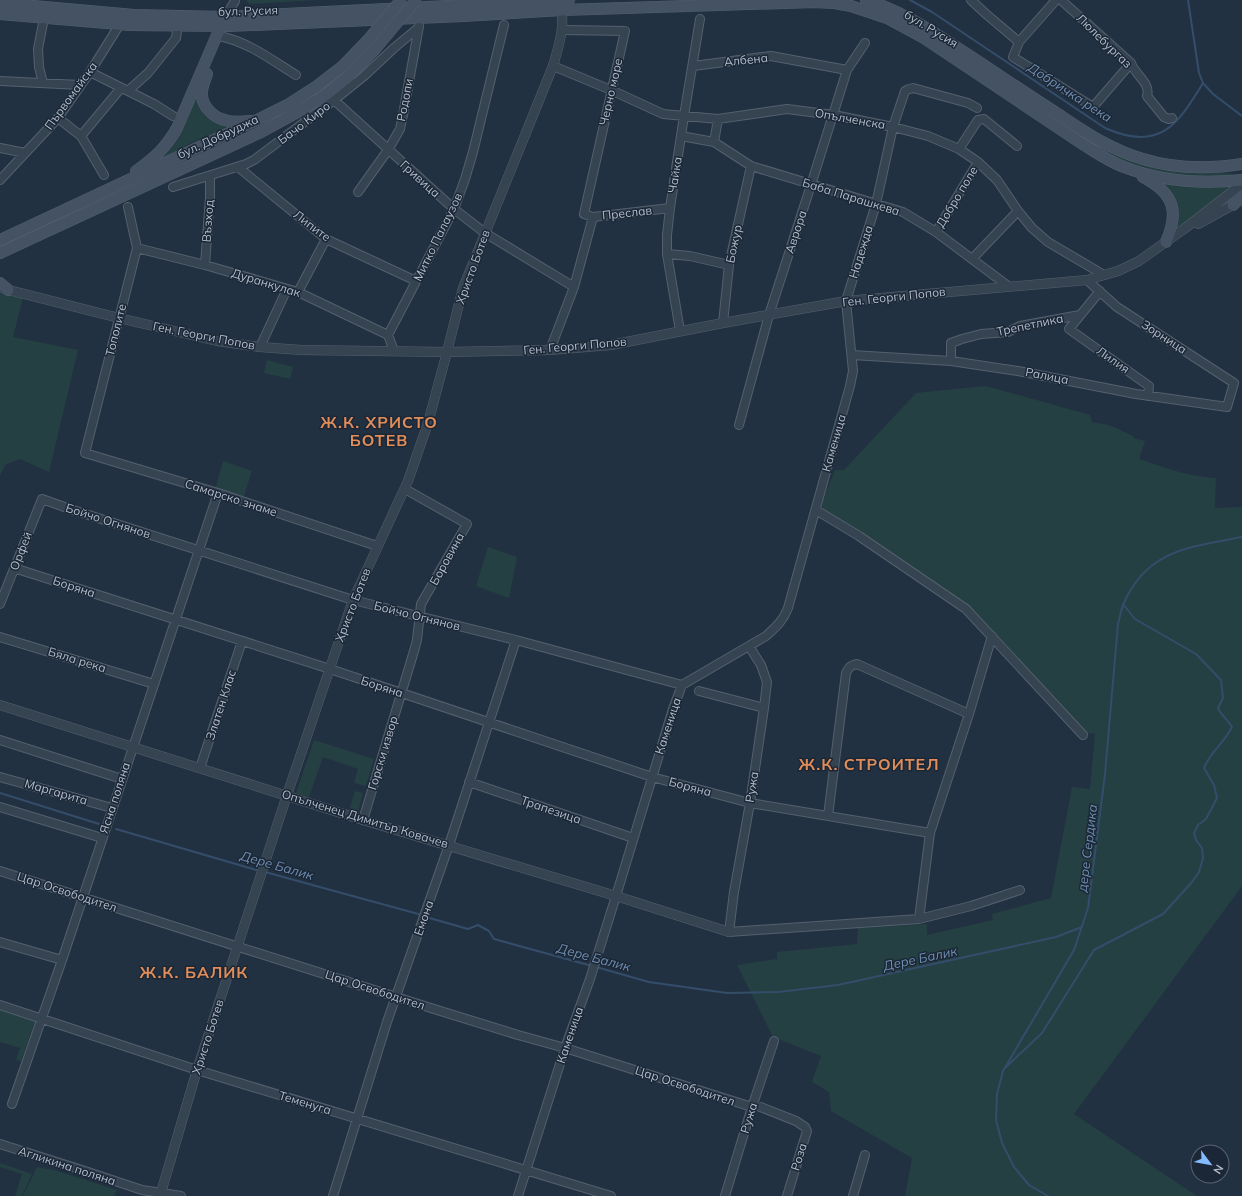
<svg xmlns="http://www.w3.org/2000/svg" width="1242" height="1196" font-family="Mulish,sans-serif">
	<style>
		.green { fill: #244042 }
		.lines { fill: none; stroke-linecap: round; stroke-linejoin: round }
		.stream { stroke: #344d6a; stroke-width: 2 }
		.minor-casing { stroke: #54606e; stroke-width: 10 }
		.tertiary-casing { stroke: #54606e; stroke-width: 10 }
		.secondary-casing { stroke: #54606e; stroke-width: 12 }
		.minor { stroke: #364351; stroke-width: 8 }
		.tertiary { stroke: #364351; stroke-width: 9 }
		.secondary { stroke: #445264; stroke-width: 11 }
		.secondary-bridge-casing { stroke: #54606e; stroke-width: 12; stroke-linecap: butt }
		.secondary-bridge { stroke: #445264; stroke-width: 11 }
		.labels { text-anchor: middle; stroke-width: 3; stroke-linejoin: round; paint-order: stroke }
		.street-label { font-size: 12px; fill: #b3bdcb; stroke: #1b2736 }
		.water-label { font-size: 13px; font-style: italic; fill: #708fb2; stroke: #1b2736 }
		.district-label { font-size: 16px; font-weight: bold; letter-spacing: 1px; fill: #e08d59; stroke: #1b2736 }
	</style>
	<rect width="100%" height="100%" fill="#223141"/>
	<path class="green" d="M246 0H319L249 4Z
		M197 94 198 103 238 125 209 137H204L183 147 179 152 147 167C155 162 163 157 170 150 183 135 189 112 197 94Z
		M1061 123 1091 142 1104 149 1216 172C1225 172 1231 173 1239 177L1211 179 1164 175 1114 160 1057 124Z
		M1159 182 1236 184 1175 231Z
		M0 294 23 298 13 337 78 350 49 472 20 459 5 465 0 476Z
		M267 360 293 367 290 379 264 373Z
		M986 386 1090 415 1092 422 1109 425 1133 436V438L1145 441 1139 459C1163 467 1190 477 1216 478L1215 508 1242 507V886L1074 1114 1197 1196H905L912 1158 831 1111 829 1092 812 1082 821 1056 773 1037 737 965 777 959V952L857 944 858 928 927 924V935L993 920 992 914 1051 898 1072 787 1090 789 1095 734 1085 733 967 606 826 512C823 509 822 507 822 502L835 470H844L916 393Z
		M223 461 252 471 243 499 215 490Z
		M488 547 517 557 509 598 476 586Z
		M314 740 374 759 366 786 354 783 358 769 323 757 309 797 296 793Z
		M355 791 363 793 358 812 349 810Z
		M0 1010 35 1021 21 1061 16 1060 20 1048 0 1042Z
		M0 1163 32 1174 22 1196H15L22 1174 0 1167Z
		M37 1167 54 1170 117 1190 114 1196H23Z"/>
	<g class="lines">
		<path class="stream" d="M910 0 932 12 1105 128C1159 152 1177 126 1203 83L1199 73 1188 0
			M1203 83 1213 94 1242 116
			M0 793 99 824
			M116 829 260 871
			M265 872 422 915
			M426 917 468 929 478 925 489 931 494 939 592 966
			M596 967 649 982 727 993 778 992 838 985 1056 937 1082 927
			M1005 1068 1042 1033 1094 950 1163 914 1192 882 1199 872 1203 858 1202 848 1196 840 1194 833 1198 825 1206 819 1217 798 1214 785 1204 768C1210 752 1225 742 1232 727 1228 720 1221 715 1218 708L1223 698 1221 680 1196 654 1135 619 1123 604
			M1048 1196 1029 1185 1014 1167 1002 1143 996 1120 997 1094 1003 1071 1074 950 1088 908 1105 774 1118 624C1120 617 1121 609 1124 603 1147 549 1192 547 1242 537"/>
		<defs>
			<path id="minor" d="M971 0 986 14 1019 42
				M1056 0 1019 42 1013 57 1093 107 1131 63
				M1061 0 1131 63C1135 75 1151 83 1147 96L1164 117 1169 119 1172 118
				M225 17 235 1
				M563 30 625 31 584 214 593 217 670 208
				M223 37C250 43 273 61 296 75
				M553 66 611 90 663 114 718 119 787 109 834 115 893 127 928 136 959 149 978 162 997 180 1018 211 1032 228 1048 242 1104 275
				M693 66 771 56 847 70
				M90 72 154 104 173 116
				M0 81 80 85
				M43 83 39 67 38 49 44 18
				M128 91 148 73 176 38 178 25
				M334 100 454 209 485 233 574 287
				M58 118 81 136 104 175
				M81 136 121 88
				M681 136 714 142 751 166 903 212 936 232 1008 286
				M714 142 718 119
				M0 148 25 153
				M959 149 978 120 984 119 1017 146
				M238 167 326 239 416 281
				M0 180 58 118 90 72 120 24
				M173 187 246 164 254 160 334 100 364 76 394 48 418 28
				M358 192 388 150 400 129 403 115 419 26
				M128 207 137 248 85 453 218 493 377 546
				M936 232 978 162
				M137 248 205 265 298 292 388 335
				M667 254 690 256 729 265
				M972 259 1018 211
				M205 265 210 197V176
				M1100 291 1069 329 1149 386 1148 396
				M298 292 326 239
				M723 323 729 265 751 166
				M680 331 667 254V235L670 208 684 116 700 19
				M260 347 287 289
				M550 350 574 287 593 217
				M394 351 388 335 454 209 465 179 473 152 504 25
				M852 355 951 361 1018 371 1136 394 1227 407 1234 383 1117 307 1087 280
				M951 361V343L962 339 981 334 1008 332 1020 326 1080 315
				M739 425 769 315 811 185 847 70 865 43
				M816 510 859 536 966 609 1083 735
				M14 568 330 669 652 777 750 803 930 833
				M0 604 42 499 70 509 353 600 516 640 682 685
				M0 637 154 684
				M749 646 761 665 767 682 764 708 750 803 734 892 729 932 919 919 971 906 1020 890
				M699 691 764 708
				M0 740 122 779
				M200 768 242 641
				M0 777 112 808
				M469 782 633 838
				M0 807 102 838
				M828 816 846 673C849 667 851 665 857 664L969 714
				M363 820 414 651 417 640 421 604 467 524 405 489
				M0 871 434 1009 518 1035 565 1048 752 1107
				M919 919 930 833 969 714 992 636
				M0 942 62 960
				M0 1005 197 1070 611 1196
				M12 1104 62 960 218 493
				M753 1104 796 1121 805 1127 807 1131 787 1196
				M0 1144 85 1171 142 1190 181 1196
				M333 1196 387 1022 449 845 516 640
				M518 1196 565 1048 590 979 616 896 673 709 682 685 766 636C776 627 783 621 788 608L850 386 853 371 846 301 876 204 893 127 905 91 909 89 913 88 968 103 977 108
				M725 1196 752 1107 774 1041
				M853 1196 865 1155"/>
			<path id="tertiary" d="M1198 224 1238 202
				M1 288 119 318 217 341 260 347 301 350 447 352 550 350 611 345 723 323 846 301 1087 280 1118 271 1139 261 1184 229 1242 184
				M0 705 363 820 616 896 729 932
				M160 1196 197 1070 287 795 353 600 408 481 428 423 447 352 463 288 553 66C559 45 566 25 560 3"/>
			<path id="secondary" d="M866 0C905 12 936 34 970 56 999 75 1028 95 1058 114 1085 132 1111 150 1143 159 1175 169 1209 169 1242 164
				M0 3 134 15 225 17 569 0
				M0 14 130 25 228 26 463 16 562 10 814 2 834 3 851 6 887 18 924 38 1084 145C1097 153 1110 162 1124 167 1162 182 1202 184 1242 180
				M207 74C205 81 201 88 202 96 203 107 214 118 225 120 233 123 242 122 250 121
				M136 171C154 158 166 148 177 128L223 21
				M1143 177C1173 193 1180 210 1166 242
				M1233 205 1242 196
				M0 240 257 120 289 104 317 86 343 66
				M0 253 261 132 294 114 324 96 350 75
				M0 283 8 290"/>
		</defs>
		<use href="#minor" class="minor-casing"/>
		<use href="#tertiary" class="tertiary-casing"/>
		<use href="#secondary" class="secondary-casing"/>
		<use href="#minor" class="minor"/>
		<use href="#tertiary" class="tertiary"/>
		<use href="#secondary" class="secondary"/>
		<defs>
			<path id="secondary-bridge" d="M343 66 368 40 401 0
				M350 75 376 48 416 0"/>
		</defs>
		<use href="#secondary-bridge" class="secondary-bridge-casing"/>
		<use href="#secondary-bridge" class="secondary-bridge"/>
	</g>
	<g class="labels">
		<g class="street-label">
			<text transform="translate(248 11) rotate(-2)" y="4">бул. Русия</text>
			<text transform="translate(931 29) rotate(31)" y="4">бул. Русия</text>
			<text transform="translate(1104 41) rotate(44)" y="4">Люлебургаз</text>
			<text transform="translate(746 60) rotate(-6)" y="4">Албена</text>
			<text transform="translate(611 92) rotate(-77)" y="4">Черно море</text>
			<text transform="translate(71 96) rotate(-54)" y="4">Първомайска</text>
			<text transform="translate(405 100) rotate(-79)" y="4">Родопи</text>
			<text transform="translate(850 119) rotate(10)" y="4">Опълченска</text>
			<text transform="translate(304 123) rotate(-37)" y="4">Бачо Киро</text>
			<text transform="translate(218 137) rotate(-25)" y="4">бул. Добруджа</text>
			<text transform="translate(675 175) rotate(-81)" y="4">Чайка</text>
			<text transform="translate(420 179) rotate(42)" y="4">Гривица</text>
			<text transform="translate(851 197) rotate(17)" y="4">Баба Парашкева</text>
			<text transform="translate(957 197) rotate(-59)" y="4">Добро поле</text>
			<text transform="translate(627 213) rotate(-6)" y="4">Преслав</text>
			<text transform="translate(208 221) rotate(-86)" y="4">Възход</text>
			<text transform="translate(312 226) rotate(37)" y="4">Липите</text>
			<text transform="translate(796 232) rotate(-72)" y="4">Аврора</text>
			<text transform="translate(438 237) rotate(-64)" y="4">Митко Палаузов</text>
			<text transform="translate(734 244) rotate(-78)" y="4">Божур</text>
			<text transform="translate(861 252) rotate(-73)" y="4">Надежда</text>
			<text transform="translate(473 267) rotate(-70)" y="4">Христо Ботев</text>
			<text transform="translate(266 283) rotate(17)" y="4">Дуранкулак</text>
			<text transform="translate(894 297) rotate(-6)" y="4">Ген. Георги Попов</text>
			<text transform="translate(1030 325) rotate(-12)" y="4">Трепетлика</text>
			<text transform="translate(116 330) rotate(-76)" y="4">Тополите</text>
			<text transform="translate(204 336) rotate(11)" y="4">Ген. Георги Попов</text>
			<text transform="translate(1164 337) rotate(33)" y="4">Зорница</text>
			<text transform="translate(575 346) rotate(-5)" y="4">Ген. Георги Попов</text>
			<text transform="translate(1113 360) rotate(35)" y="4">Лилия</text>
			<text transform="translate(1047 376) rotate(11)" y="4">Ралица</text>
			<text transform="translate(834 443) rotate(-74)" y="4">Каменица</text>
			<text transform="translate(231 498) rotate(18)" y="4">Самарско знаме</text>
			<text transform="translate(108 521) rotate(18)" y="4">Бойчо Огнянов</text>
			<text transform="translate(21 551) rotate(-68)" y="4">Орфей</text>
			<text transform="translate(447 559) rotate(-61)" y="4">Боровина</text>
			<text transform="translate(74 587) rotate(18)" y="4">Боряна</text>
			<text transform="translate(353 605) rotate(-69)" y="4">Христо Ботев</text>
			<text transform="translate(417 616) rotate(14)" y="4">Бойчо Огнянов</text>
			<text transform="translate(77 660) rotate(17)" y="4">Бяла река</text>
			<text transform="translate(382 687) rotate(18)" y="4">Боряна</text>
			<text transform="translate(221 705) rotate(-72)" y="4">Златен Клас</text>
			<text transform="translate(668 726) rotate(-72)" y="4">Каменица</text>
			<text transform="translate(383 753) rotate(-73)" y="4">Горски извор</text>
			<text transform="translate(690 787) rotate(15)" y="4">Боряна</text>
			<text transform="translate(752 787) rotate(-81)" y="4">Ружа</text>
			<text transform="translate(56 792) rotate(16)" y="4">Маргарита</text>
			<text transform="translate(115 798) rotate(-72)" y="4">Ясна поляна</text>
			<text transform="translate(551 810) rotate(19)" y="4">Трапезица</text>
			<text transform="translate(365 819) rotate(17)" y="4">Опълченец Димитър Ковачев</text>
			<text transform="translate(67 892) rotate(18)" y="4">Цар Освободител</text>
			<text transform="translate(424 918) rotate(-71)" y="4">Емона</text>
			<text transform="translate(375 990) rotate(18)" y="4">Цар Освободител</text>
			<text transform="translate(570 1035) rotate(-71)" y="4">Каменица</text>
			<text transform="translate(208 1037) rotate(-72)" y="4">Христо Ботев</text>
			<text transform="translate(685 1086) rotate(18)" y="4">Цар Освободител</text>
			<text transform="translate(305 1103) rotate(17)" y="4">Теменуга</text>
			<text transform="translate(749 1118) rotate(-73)" y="4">Ружа</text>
			<text transform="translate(799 1157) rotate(-73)" y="4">Роза</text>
			<text transform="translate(67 1166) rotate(18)" y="4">Агликина поляна</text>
		</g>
		<g class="water-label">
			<text transform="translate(1070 92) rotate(33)" y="5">Добричка река</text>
			<text transform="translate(1087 848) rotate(-83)" y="5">дере Сердика</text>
			<text transform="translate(277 865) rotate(16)" y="5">Дере Балик</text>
			<text transform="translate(594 957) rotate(15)" y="5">Дере Балик</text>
			<text transform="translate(920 958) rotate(-12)" y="5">Дере Балик</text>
		</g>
		<g class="district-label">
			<text x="379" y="428">Ж.К. ХРИСТО<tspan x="379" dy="18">БОТЕВ</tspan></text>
			<text x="869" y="770">Ж.К. СТРОИТЕЛ</text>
			<text x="194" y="978">Ж.К. БАЛИК</text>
		</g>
	</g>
	<g transform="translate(1210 1164) rotate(122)"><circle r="19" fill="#1b2736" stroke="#586372"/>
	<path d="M0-3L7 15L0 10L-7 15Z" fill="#84baff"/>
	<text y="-6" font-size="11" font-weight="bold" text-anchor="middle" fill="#b3bdcb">N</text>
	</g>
</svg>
